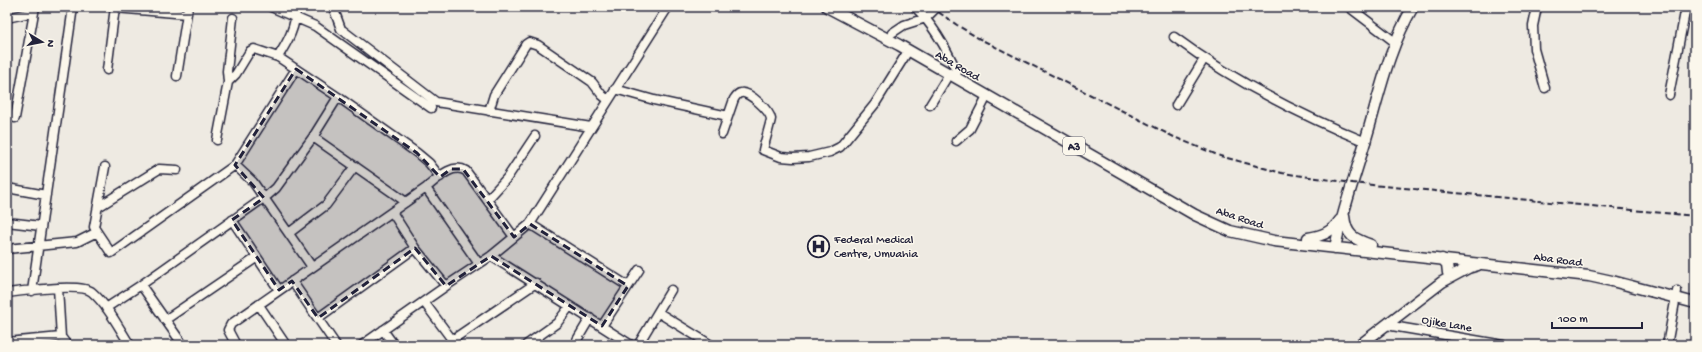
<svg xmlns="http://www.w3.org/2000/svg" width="1702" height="352" font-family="'Gochi Hand',sans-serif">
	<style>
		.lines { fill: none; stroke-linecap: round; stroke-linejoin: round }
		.minor-casing { stroke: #22223b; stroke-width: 11 }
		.major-casing { stroke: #22223b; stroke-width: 13 }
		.minor { stroke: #fbf7ec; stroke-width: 8 }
		.major { stroke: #fbf7ec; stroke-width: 10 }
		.rail { stroke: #22223b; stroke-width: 2; stroke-dasharray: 6 3; stroke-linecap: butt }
		.marked { fill: #22223b; fill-opacity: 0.2; stroke: #22223b; stroke-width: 3; stroke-dasharray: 8 5; stroke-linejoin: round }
		.labels { text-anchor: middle; stroke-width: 3; stroke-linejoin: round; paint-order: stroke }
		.shield { fill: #fbf7ec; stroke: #636270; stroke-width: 1 }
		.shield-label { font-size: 11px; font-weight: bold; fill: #22223b }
		.street-label { font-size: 12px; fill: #22223b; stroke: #fbf7ec }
		.poi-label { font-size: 12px; fill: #22223b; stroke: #fbf7ec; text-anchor: start }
	</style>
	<rect width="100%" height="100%" fill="#eeeae2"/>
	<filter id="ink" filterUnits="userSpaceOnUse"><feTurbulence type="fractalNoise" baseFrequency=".025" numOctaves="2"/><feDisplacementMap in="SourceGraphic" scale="8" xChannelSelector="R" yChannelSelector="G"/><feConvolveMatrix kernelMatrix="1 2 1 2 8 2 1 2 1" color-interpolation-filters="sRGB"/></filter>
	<g filter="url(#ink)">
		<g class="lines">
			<defs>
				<path id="minor" d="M271 7 315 26 431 108
					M333 7 341 29 436 102 591 127
					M915 7C934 26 946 47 957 72
					M1349 7 1395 42
					M1537 7 1533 26 1534 49 1545 88
					M115 8 187 14
					M7 18 34 12
					M892 33 904 25 926 18 937 7
					M1174 37C1233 81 1298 114 1366 142
					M278 57C288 41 296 27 296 7
					M107 70 115 7
					M177 76 188 7
					M228 82 227 71 233 18
					M615 89 654 100 728 116
					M1669 95 1686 7
					M930 105 949 74
					M1176 105 1204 59
					M489 111 494 95 526 44 529 42 538 45 592 82 602 95 608 100
					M15 118 35 7
					M722 134 734 99C736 96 738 93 741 93 749 91 770 111 771 119 771 121 764 145 763 150L781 157 793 158 809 157 830 152 840 147 875 104 908 51
					M313 137 406 202
					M217 140 228 82 236 74 250 51 254 49 278 57 338 97 417 153 429 163 440 177
					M956 141 970 129 987 96
					M235 165 253 182 312 267
					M105 167 94 227 97 232 111 253 235 165 296 69
					M7 188 46 195
					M426 188 479 264
					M487 200 507 178 535 136
					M98 207 159 169 177 170
					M392 212 415 248 446 286
					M232 220 279 290
					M7 222 41 226
					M530 224 628 286
					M289 233 326 205 355 166
					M7 249 77 242 97 232
					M491 256 631 345
					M292 281 336 345
					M141 285 183 345
					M58 288 61 337 67 345
					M32 291 73 7
					M7 293C23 291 82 283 92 292 108 306 119 328 130 345
					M424 302 456 345
					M259 305 286 345
					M106 308 141 285 268 195 276 188 313 137 338 97
					M659 313 711 345
					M318 318 415 248
					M165 320 256 258
					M1386 325 1504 345
					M602 326 639 270
					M383 330 394 345
					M452 340 536 283
					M7 342 61 337
					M236 345 228 330 231 324 426 188C436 180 452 162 466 171L514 237
					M362 345 446 286 491 256 530 224 668 7
					M526 345 557 323 570 306
					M574 345 590 318
					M638 345 671 290
					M1667 345 1677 291"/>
				<path id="major" d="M827 7 899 45 1195 215 1230 231 1274 241 1589 276 1612 281 1695 303
					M1692 7H1695
					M1344 216C1346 236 1354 239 1371 245
					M1308 238C1322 236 1332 232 1340 220
					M1335 248C1342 212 1355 177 1365 142 1379 96 1388 49 1413 7
					M1442 259 1447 264 1448 273
					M1360 345 1442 282 1468 268 1478 265"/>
			</defs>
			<use href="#minor" class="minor-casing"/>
			<use href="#major" class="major-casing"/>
			<use href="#minor" class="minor"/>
			<use href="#major" class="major"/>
			<path class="rail" d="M931 7 957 25 978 38 1174 137 1220 156 1282 173 1352 183 1695 216"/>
		</g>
	</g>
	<path class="marked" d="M296 69 417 153 440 177 451 169H463L514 237 530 224 628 286 602 326 491 256 446 286 415 248 318 318 292 281 279 290 232 220 264 198 235 165Z"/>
	<defs>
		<symbol id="hospital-ring" viewBox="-11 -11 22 22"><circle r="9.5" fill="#fbf7ec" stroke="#22223b" stroke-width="1.5"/><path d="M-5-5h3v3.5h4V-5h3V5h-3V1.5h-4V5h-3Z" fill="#22223b"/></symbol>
	</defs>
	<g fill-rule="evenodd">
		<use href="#hospital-ring" x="806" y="234" width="25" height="25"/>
	</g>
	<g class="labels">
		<rect class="shield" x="1063" y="137" width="22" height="18" rx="3"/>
		<g class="shield-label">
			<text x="1074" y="150">A3</text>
		</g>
		<g class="street-label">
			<text transform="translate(958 65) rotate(30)" y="4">Aba Road</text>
			<text transform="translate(1240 217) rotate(18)" y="4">Aba Road</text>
			<text transform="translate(1558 259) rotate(7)" y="4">Aba Road</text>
			<text transform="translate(1447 323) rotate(10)" y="4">Ojike Lane</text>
		</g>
		<g class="poi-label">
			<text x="834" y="243">Federal Medical<tspan x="834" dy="14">Centre, Umuahia</tspan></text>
		</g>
	</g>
	<rect width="1702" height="352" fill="none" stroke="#fbf7ec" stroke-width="24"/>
	<rect x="12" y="12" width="1678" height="328" fill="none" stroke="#22223b" stroke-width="1.5" filter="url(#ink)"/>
	<g transform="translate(42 42) rotate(100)" stroke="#fbf7ec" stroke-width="3" paint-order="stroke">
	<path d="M0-3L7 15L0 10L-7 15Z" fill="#22223b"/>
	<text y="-6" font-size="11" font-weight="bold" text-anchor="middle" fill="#22223b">N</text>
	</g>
	<path d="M1552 322v6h90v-6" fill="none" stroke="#22223b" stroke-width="2"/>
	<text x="1558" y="322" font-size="12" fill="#22223b" stroke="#fbf7ec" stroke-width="3" paint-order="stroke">100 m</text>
</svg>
